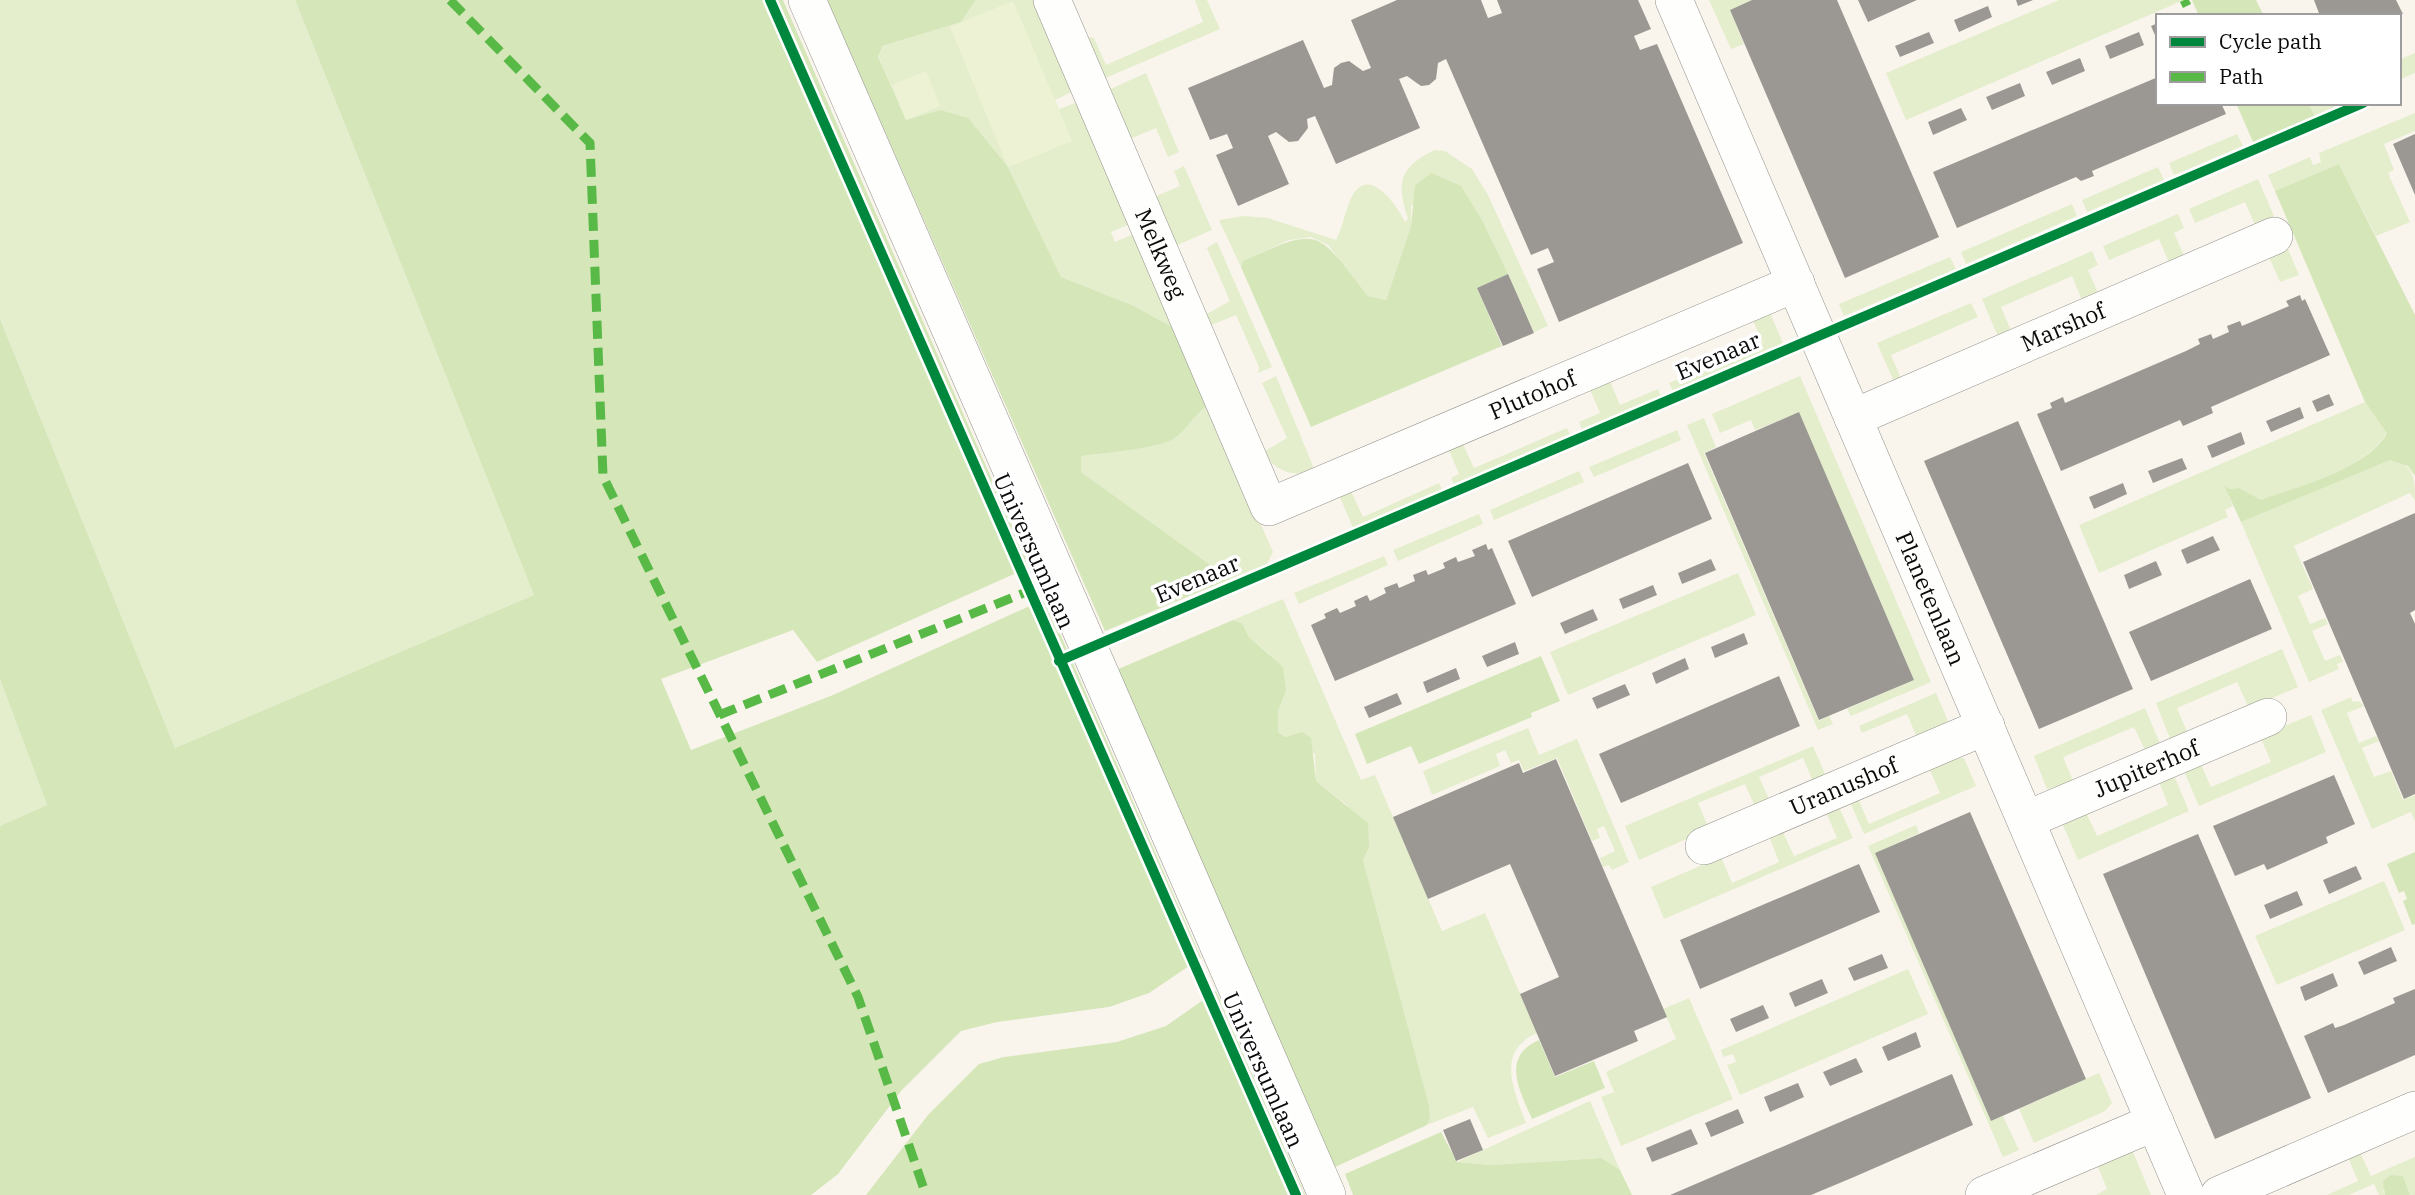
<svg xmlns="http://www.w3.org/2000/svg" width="2415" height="1195" font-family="'IBM Plex Serif',serif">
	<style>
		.green { fill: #e4eecc }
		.forest { fill: #d5e6b9 }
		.pitch { fill: #eef2d5 }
		.building { fill: #9b9893 }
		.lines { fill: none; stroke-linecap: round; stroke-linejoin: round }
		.street-casing { stroke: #92908c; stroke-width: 38 }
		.street { stroke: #fefefc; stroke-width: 37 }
		.quiet { stroke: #58b947; stroke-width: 9; stroke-dasharray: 18 9; stroke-linecap: butt }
		.cycleway-casing { stroke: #fff; stroke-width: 15 }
		.cycleway { stroke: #00873e; stroke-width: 10 }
		.labels { text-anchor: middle; stroke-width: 7; stroke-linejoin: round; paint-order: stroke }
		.street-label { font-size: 23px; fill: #0a0a0a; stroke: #fff }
	</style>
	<rect width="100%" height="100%" fill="#f9f5ec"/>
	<path class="green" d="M0 0H295L534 595 175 748 0 319Z
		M976 0H1034L1074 91 1055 100 1059 109 1078 102 1130 224 1111 232 1115 242 1134 234 1174 328 1132 305 1061 277 1008 167 940 110 906 120 878 55 884 46 961 22Z
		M1195 0H1207L1220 29 1103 79 1087 40 1090 37 1094 38 1106 65 1203 22Z
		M1709 0H1752L1730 10 1744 44 1731 49Z
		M2059 0H2184L1906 120 1886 73Z
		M2415 53V73L2399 80V60Z
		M1146 73 1179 152 1168 157 1156 128 1130 139 1108 90Z
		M2308 103H2344L2315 116Z
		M2415 113V131L2384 144 2394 170 2388 173 2410 222 2376 236 2339 164 2275 191 2268 175 2310 157 2313 165 2321 162 2319 153Z
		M2237 134 2243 146 2174 175 2169 163Z
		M1435 150 1445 151 1472 169 1488 195 1548 326 1534 332 1482 220 1411 205V226L1386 300 1368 296 1328 245 1311 237 1289 240 1243 261 1241 267 1219 220 1243 216 1268 218 1336 240C1343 227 1345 211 1351 198 1368 163 1397 205 1405 222L1408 219C1396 183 1399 167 1435 150Z
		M1184 166 1212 230 1175 246 1154 197 1180 186 1174 171Z
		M2158 167 2164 180 2087 212 2082 200Z
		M2258 179 2299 275 2280 282 2245 202 2195 223 2189 209Z
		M2072 204 2077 216 1966 264 1961 252Z
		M2178 214 2184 228 2174 233 2185 258 2170 265 2159 239 2109 260 2103 246Z
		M1217 242 1272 367 1258 373 1259 367 1236 315 1209 326 1205 315 1230 301 1207 248 1203 250Z
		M2092 251 2098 265 2088 270 2099 295 2083 303 2072 276 2001 307 2012 333 1999 339 1982 299Z
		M1950 257 1956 269 1844 316 1839 304Z
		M1971 303 1978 317 1891 355 1902 381 1895 384 1877 343Z
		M1770 313 1783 343 1673 391 1669 383 1763 343 1751 316Z
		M1276 376 1315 471C1292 477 1276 472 1263 452L1287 438 1262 383Z
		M1800 376 1931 682 1851 716 1847 709 1914 680 1799 413 1755 430 1751 420 1720 433 1712 414Z
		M1609 379 1620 405 1658 389 1661 396 1582 430 1579 422 1600 413 1589 387Z
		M2365 402 2387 432C2369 468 2297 487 2260 501L2239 488 2230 489 2225 486 2233 506 2225 510 2228 517 2099 573 2079 525Z
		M1208 405 1273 552 1267 564 1230 579 1081 472V456C1102 453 1162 449 1178 436 1189 427 1193 415 1208 405Z
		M1704 418 1716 447 1704 453 1819 721 1829 716 1833 724 1818 730 1687 425Z
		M1567 428 1570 434 1454 485 1451 478 1459 474 1448 448 1462 442 1474 468Z
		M1677 430 1681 440 1594 477 1589 467Z
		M2390 459C2415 465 2415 478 2415 501L2410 493 2294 546 2313 589 2298 596 2310 624 2325 618 2328 624 2312 631 2325 661 2340 655 2343 662 2337 664 2339 669 2309 682 2241 522Z
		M1579 471 1584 482 1494 520 1490 510Z
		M1439 483 1442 489 1353 528 1339 495 1351 491 1363 517Z
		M1479 514 1483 524 1398 561 1393 550Z
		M1384 556 1388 565 1299 604 1294 593Z
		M1738 573 1756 615 1568 695 1550 652Z
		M1283 599 1361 780 1375 775 1442 931 1485 913 1537 1033C1495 1051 1514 1091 1526 1123L1488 1138 1473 1107 1427 1125 1430 1118 1429 1105 1363 860 1369 848 1347 805 1316 781 1315 754 1278 732V711L1286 691 1269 654 1249 637 1242 623 1233 620Z
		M2282 649 2298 687 2249 708 2237 682 2177 708 2188 734 2171 741 2156 703Z
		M0 679 47 805 0 826Z
		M1936 693 1948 721 1918 740 1907 714 1862 733 1859 726Z
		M2351 697 2353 702 2359 701 2364 706 2347 713 2359 743 2376 736 2379 741 2362 748 2374 777 2391 771 2403 800 2415 795V821L2411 812 2372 829 2321 710Z
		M2145 708 2161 746 2146 752 2134 727 2063 757 2074 783 2047 789 2034 756Z
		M2311 715 2326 752 2199 806 2183 769 2200 762 2211 787 2271 762 2260 736Z
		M1528 728 1539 755 1577 739 1629 862 1612 870 1609 865 1603 867 1600 858 1615 851 1604 826 1597 829 1600 838 1592 841 1557 758 1524 771 1519 760 1511 763 1505 750 1496 754 1500 766 1432 795 1423 771Z
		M1813 746 1827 779 1814 784 1803 758 1759 777 1771 803 1756 809 1745 784 1698 803 1709 829 1639 860 1625 826Z
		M1957 758H1964L1976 786 1864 834 1850 802 1858 798 1869 824 1940 793 1929 768Z
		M2173 773 2189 811 2078 860 2063 825 2085 810 2097 836 2168 805 2158 779Z
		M1839 807 1853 838 1664 919 1651 887 1721 857 1732 883 1779 862 1769 836 1782 830 1794 856 1837 838 1826 812Z
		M1916 825 1919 833 1876 853 1991 1121 2003 1116 2019 1150 2003 1157 1868 846Z
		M2384 881 2405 930 2277 985 2255 936Z
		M1908 969 1928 1014 1740 1095 1727 1065 1736 1062 1733 1054 1723 1057 1721 1050Z
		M1689 998 1733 1099 1621 1146 1601 1097 1614 1092 1606 1072 1676 1039 1663 1009Z
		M2099 1073 2112 1103 2105 1111 2034 1143 2019 1109Z
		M1590 1101 1620 1170 1600 1158 1491 1165 1457 1162Z
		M2359 1150 2371 1176 2415 1157V1195H2410L2403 1176 2383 1191 2385 1195H2379L2374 1184 2349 1195H2327L2358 1181 2347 1155Z
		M2128 1152H2133L2151 1195H2096L2107 1189 2096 1162Z"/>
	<path class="forest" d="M295 0H783L1030 567 817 662 793 630 661 679 691 750 833 695 1045 599 1201 958 1149 993 1109 1007 997 1022 961 1031 901 1091 838 1174 811 1195H0V826L47 805 0 679V319L175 748 534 595Z
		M827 0H976L961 22 883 46 878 56 906 120 940 110 968 118 1008 167 1061 277 1132 305 1174 328 1208 405C1193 416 1189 426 1178 436 1163 449 1102 453 1081 456V472L1230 579 1105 631Z
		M2192 0H2256L2264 16H2199Z
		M2236 103H2308L2315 116 2253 142Z
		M2339 164 2415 315V476L2408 466 2390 460 2241 522 2224 485 2230 489 2239 488 2261 500C2297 487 2369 468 2387 433L2365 402 2275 191Z
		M1431 173 1461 186 1482 220 1508 274 1477 288 1502 346 1311 427 1241 267 1243 261C1322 225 1316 230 1368 296L1386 300 1411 226 1415 186Z
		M1233 620 1242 623 1249 637 1283 667 1286 691 1278 711V732L1286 737 1302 732 1311 738 1316 781 1368 823 1369 848 1363 860 1429 1105 1430 1118 1427 1125 1324 1172 1109 673Z
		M1541 656 1560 701 1531 713 1532 717 1419 764 1411 746 1367 764 1355 734Z
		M2415 852V924L2412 925 2403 901 2407 899 2404 891 2399 893 2387 864Z
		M1216 991 1305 1195H866L928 1115 979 1064 1004 1057 1117 1042 1166 1026Z
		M1539 1040 1555 1077 1594 1061 1605 1088 1532 1119C1519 1089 1501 1057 1539 1040Z
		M1441 1132 1457 1162 1491 1165 1601 1158 1620 1170 1632 1195H1353L1345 1174Z
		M2391 1175 2403 1176 2410 1195H2385L2383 1181Z"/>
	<path class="pitch" d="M1013 1 1072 141 1008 167 950 27Z
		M926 71 940 106 906 120 892 85Z"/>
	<path class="building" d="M1397 0H1481L1488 18 1502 13 1497 0H1638L1651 29 1634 36 1640 50 1657 44 1743 243 1559 322 1537 269 1554 262 1548 248 1531 255 1446 59 1438 63 1436 79 1429 85 1421 86 1407 76 1399 79 1420 128 1336 164 1315 116 1307 119 1308 128 1298 141 1289 142 1276 132 1268 136 1289 184 1238 206 1216 155 1233 148 1227 134 1210 140 1188 88 1303 40 1324 88 1332 85 1334 68 1341 63 1349 61 1363 71 1371 68 1351 20Z
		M1752 0H1837L1939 237 1845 278 1730 10Z
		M1858 0H1917L1868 22Z
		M2016 0H2033L2018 6Z
		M2314 0H2396L2403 14 2320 16Z
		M1988 6 1992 17 1959 32 1954 20Z
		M2158 23V42L2151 26Z
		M1929 32 1934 43 1900 57 1895 46Z
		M2139 32 2144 45 2110 59 2105 46Z
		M2080 58 2085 71 2052 85 2046 72Z
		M2158 77V103H2221L2226 114 2092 171 2094 176 2081 181 2076 177 1957 228 1933 172Z
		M2020 83 2025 96 1992 110 1986 97Z
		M1961 108 1967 120 1933 135 1928 122Z
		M2415 134V195L2393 144Z
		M1508 274 1534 333 1503 346 1477 288Z
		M2300 295 2302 301 2305 299 2330 355 2211 407 2213 413 2183 426 2180 420 2061 471 2037 414 2052 408 2050 403 2063 397 2065 403 2186 351 2200 344 2198 339 2211 334 2213 339 2229 332 2227 326 2240 321 2242 326 2275 312 2289 306 2286 301Z
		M2329 394 2334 405 2317 412 2312 401Z
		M2300 407 2304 418 2271 432 2266 421Z
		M1799 412 1914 680 1819 720 1705 453Z
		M2018 421 2133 689 2039 729 1924 461Z
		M2241 432 2245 444 2212 458 2207 446Z
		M2182 458 2187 469 2153 483 2148 471Z
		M1688 463 1712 519 1532 597 1508 541Z
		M2123 483 2127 494 2094 509 2089 497Z
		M2415 513V610L2410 613 2415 624V794L2404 799 2303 562Z
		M2213 536 2220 550 2187 564 2181 550Z
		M1486 544 1488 550 1492 548 1516 604 1335 681 1311 625 1326 618 1324 614 1337 608 1340 613 1356 606 1354 601 1367 595 1370 601 1386 593 1384 588 1397 583 1399 588 1415 581 1413 575 1426 570 1428 575 1445 568 1443 563 1456 557 1458 562 1475 556 1472 550Z
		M1711 559 1716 570 1682 584 1678 573Z
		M2156 561 2162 575 2129 589 2124 575Z
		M2250 579 2272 629 2151 681 2129 632Z
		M1653 585 1657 595 1623 609 1619 599Z
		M1593 609 1598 620 1565 634 1560 623Z
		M1744 633 1748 644 1715 658 1711 647Z
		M1515 642 1519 654 1487 667 1482 656Z
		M1685 658 1689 669 1656 684 1652 673Z
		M1456 668 1460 679 1427 693 1423 682Z
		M1779 676 1800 726 1621 803 1599 754Z
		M1625 684 1630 695 1597 709 1592 698Z
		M1397 693 1402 704 1369 718 1364 707Z
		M1556 759 1667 1017 1634 1031 1638 1041 1555 1076 1520 994 1559 977 1510 864 1428 899 1393 817 1519 763 1523 773Z
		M2334 775 2355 824 2326 837 2328 843 2267 870 2264 864 2235 876 2213 826Z
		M1970 812 2086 1079 1991 1121 1875 853Z
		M2198 834 2311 1098 2215 1139 2103 874Z
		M1859 864 1880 912 1700 989 1680 940Z
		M2356 866 2362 879 2329 894 2323 880Z
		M2297 891 2303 905 2270 919 2264 905Z
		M2391 947 2397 961 2364 975 2358 962Z
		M1882 954 1888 968 1854 981 1848 968Z
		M2333 973 2338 986 2305 1001 2300 987Z
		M1822 979 1828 993 1795 1007 1789 993Z
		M2415 989V1055L2328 1093 2304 1036 2333 1023 2335 1028 2344 1025 2395 1003 2393 998Z
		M1763 1005 1769 1018 1736 1032 1730 1019Z
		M1916 1032 1921 1047 1888 1061 1882 1047Z
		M1856 1058 1863 1072 1830 1086 1823 1072Z
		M1952 1074 1973 1125 1854 1177 1811 1195H1670Z
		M1798 1083 1804 1097 1770 1112 1764 1097Z
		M1738 1109 1744 1123 1711 1137 1705 1123Z
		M1470 1119 1483 1150 1456 1161 1443 1130Z
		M1691 1129 1698 1144 1652 1162 1646 1148Z"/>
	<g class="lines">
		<defs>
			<g id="street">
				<path d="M807 0 1327 1195"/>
				<path id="s1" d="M1052 0 1269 507 1796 283"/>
				<path id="s2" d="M1674 0 2186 1195"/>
				<path id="s3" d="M1853 418 2274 236"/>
				<path id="s4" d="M2026 820 2268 717"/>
				<path id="s5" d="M1704 846 1986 726"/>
				<path d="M1984 1195 2155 1122"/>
				<path d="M2219 1195 2415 1110"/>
			</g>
		</defs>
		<use href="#street" class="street-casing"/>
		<use href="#street" class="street"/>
		<path class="quiet" d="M450 0 590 143 603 476 858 997 926 1195
			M2184 0 2187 6
			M719 715 1029 591"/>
		<defs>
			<path id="cycleway" d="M770 0 1296 1195
				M1059 661 2363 103"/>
		</defs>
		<use href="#cycleway" class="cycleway-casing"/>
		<use href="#cycleway" class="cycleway"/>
	</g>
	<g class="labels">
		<g class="street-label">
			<text dy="8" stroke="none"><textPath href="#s1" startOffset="276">Melkweg</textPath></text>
			<text dy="8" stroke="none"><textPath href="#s3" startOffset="229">Marshof</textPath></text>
			<text transform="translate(1718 356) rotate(-23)" y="8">Evenaar</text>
			<text dy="8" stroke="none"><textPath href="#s1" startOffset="838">Plutohof</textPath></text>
			<text transform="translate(1034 551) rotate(66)" y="8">Universumlaan</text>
			<text transform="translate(1197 579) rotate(-23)" y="8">Evenaar</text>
			<text dy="8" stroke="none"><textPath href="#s2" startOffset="651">Planetenlaan</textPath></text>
			<text dy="8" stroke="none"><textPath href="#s4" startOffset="131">Jupiterhof</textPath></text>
			<text dy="8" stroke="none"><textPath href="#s5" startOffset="152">Uranushof</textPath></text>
			<text transform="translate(1263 1070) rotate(66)" y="8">Universumlaan</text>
		</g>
	</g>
	<rect x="2156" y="14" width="245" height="91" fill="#ffffff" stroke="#9d9d9d" stroke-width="2"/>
	<rect x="2170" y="37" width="35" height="10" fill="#00873e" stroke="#9d9d9d" stroke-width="2"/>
	<text x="2219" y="49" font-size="21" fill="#0a0a0a">Cycle path</text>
	<rect x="2170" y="72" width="35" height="10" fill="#58b947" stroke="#9d9d9d" stroke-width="2"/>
	<text x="2219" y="84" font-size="21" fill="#0a0a0a">Path</text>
</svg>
